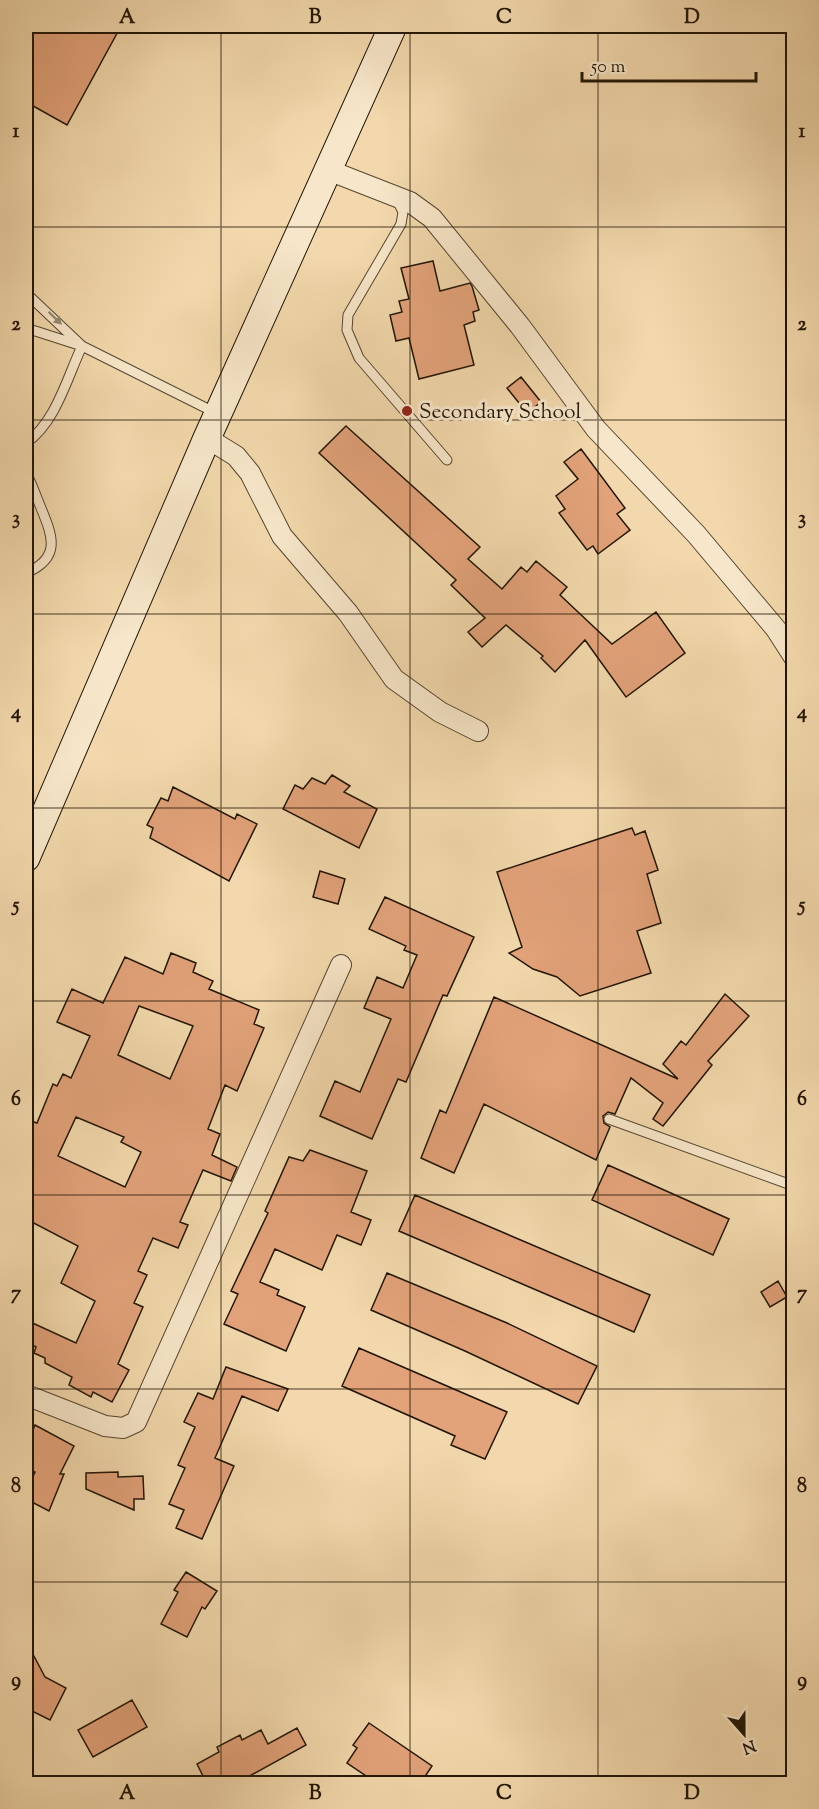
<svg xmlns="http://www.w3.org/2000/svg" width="819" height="1809" font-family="'Sorts Mill Goudy',serif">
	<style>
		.building { fill: #e2a27a; stroke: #221506; stroke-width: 1.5; fill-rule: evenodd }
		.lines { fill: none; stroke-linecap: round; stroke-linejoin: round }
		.lane-casing { stroke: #564630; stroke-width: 11 }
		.street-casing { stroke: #564630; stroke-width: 22 }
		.secondary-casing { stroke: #221506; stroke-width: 29 }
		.lane { stroke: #f7e6c9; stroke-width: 9 }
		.street { stroke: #f7e6c9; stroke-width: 20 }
		.secondary { stroke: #f7e6c9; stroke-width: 27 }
		.oneway { fill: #978871 }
		.grid { fill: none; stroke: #221506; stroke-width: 1.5; stroke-opacity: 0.55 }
		.poi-dot { fill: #8f2418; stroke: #f7e6c9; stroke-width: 2 }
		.labels { text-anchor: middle; stroke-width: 6; stroke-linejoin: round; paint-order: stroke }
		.poi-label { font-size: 21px; fill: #221506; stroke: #f7e6c9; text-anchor: start }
		.neatline { fill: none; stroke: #221506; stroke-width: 2 }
		.grid-label { font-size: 20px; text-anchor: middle; font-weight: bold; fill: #221506 }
	</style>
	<rect width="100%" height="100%" fill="#f2d8ac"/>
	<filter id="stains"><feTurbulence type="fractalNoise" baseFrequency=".00333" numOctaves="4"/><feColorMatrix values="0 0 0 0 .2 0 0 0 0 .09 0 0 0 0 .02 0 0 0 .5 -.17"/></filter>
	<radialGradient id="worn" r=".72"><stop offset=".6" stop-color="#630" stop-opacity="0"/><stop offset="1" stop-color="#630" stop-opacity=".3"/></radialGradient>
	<path class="building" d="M26 26H121L67 125 26 102Z
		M433 261 440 291 470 283 472 286 479 310 473 312 475 321 464 325 474 365 419 379 409 338 396 341 390 315 402 312 399 301 409 299 401 268Z
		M521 377 541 402 527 413 507 388Z
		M346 426 480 547 468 559 502 589 521 567 527 572 536 561 567 587 560 595 612 644 656 612 685 653 626 697 585 640 555 672 541 658 543 656 506 625 482 647 468 632 485 618 451 585 456 580 319 453Z
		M581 449 625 508 617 514 630 530 598 554 593 546 587 550 559 513 565 509 556 496 578 479 564 462Z
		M332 775 350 786 344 792 377 809 359 848 283 809 295 785 303 789 312 778 325 784Z
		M173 787 235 819 237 814 257 824 229 881 150 838 153 828 147 825 161 798 168 801Z
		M632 828 635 835 645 831 658 870 647 874 661 923 637 931 651 973 580 996 557 977 533 969 509 953 522 947 497 872Z
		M320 871 345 879 338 904 313 897Z
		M385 897 474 937 447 996 443 995 406 1082 398 1079 372 1139 320 1116 335 1081 360 1092 391 1019 364 1008 377 977 403 988 417 955 404 950 406 946 369 929Z
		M171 953 196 963 193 972 213 981 209 989 259 1010 254 1024 264 1028 237 1091 225 1085 208 1129 220 1134 212 1155 237 1167 231 1181 203 1170 180 1222 188 1225 178 1248 153 1238 138 1271 147 1275 134 1303 143 1307 118 1364 129 1370 112 1402 93 1392 91 1397 69 1385 72 1377 45 1363V1358L34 1353 36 1347 26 1342V1320L76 1343 95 1301 61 1283 78 1246 26 1219V1139L34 1122 37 1123 53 1084 57 1086 63 1074 71 1078 90 1036 57 1022 72 989 103 1003 125 957 163 974ZM139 1006 193 1026 170 1079 118 1055ZM76 1117 124 1137 121 1142 141 1152 125 1187 58 1156Z
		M725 994 749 1016 708 1061 712 1065 663 1126 653 1119 663 1103 631 1078 615 1114 608 1112 603 1116 604 1123 610 1127 596 1160 484 1104 454 1173 421 1158 440 1110 446 1113 494 997 678 1079 663 1064 681 1041 686 1045Z
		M310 1150 367 1171 351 1212 371 1220 361 1245 337 1235 322 1270 275 1249 260 1282 279 1290 277 1295 305 1307 286 1351 224 1324 238 1294 231 1291 268 1213 265 1211 289 1157 303 1161Z
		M608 1165 729 1219 713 1255 592 1200Z
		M415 1195 650 1295 634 1332 399 1231Z
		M387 1273 507 1323 597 1366 578 1404 465 1351 371 1310Z
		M778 1281 787 1297 770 1307 761 1292Z
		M359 1348 507 1412 485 1459 451 1445 455 1436 342 1386Z
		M226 1367 288 1389 278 1411 242 1396 215 1458 234 1466 202 1539 176 1528 184 1510 169 1504 185 1468 178 1465 195 1427 184 1422 198 1393 213 1399Z
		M35 1425 74 1446 60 1474H64L49 1511 26 1499V1491L35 1472 26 1468V1429L32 1432Z
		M118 1472V1477L143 1476 144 1499H134V1510L86 1489V1473Z
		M186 1572 217 1591 205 1609 202 1607 187 1637 161 1624 178 1592 174 1590Z
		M26 1641 45 1677 66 1688 50 1720 26 1708Z
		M132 1700 147 1727 93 1757 78 1730Z
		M369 1723 432 1766 420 1784H378L347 1763 357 1748 353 1745Z
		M297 1728 306 1745 235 1784H207L197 1764 219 1752 217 1747 240 1735 242 1740 261 1730 268 1744Z"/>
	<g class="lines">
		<defs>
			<path id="lane" d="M396 198 403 212 401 224 348 315 347 330 359 358 447 460
				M26 293 81 345
				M26 328 82 346 216 413
				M26 443C56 422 67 378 82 346
				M26 473C32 484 36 496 41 508 53 537 61 558 26 573
				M609 1119 794 1186"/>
			<path id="street" d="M328 170 410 202 432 218 520 326 596 429 696 534 776 629 794 657
				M207 438 236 456 250 473 282 536 348 613 394 679 440 712 478 731
				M26 1395 105 1426 123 1428 136 1422 341 965"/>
			<path id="secondary" d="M26 858 207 438 393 26"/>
		</defs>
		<use href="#lane" class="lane-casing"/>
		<use href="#street" class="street-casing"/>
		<use href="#secondary" class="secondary-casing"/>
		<use href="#lane" class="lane"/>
		<use href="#street" class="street"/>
		<use href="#secondary" class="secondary"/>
	</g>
	<defs><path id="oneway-solid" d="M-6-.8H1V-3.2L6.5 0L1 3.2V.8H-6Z" transform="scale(1.5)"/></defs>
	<use class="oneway" href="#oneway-solid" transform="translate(55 318) rotate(44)"/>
	<path class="grid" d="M221 26V1784M410 26V1784M598 26V1784M26 227H794M26 420H794M26 614H794M26 808H794M26 1001H794M26 1195H794M26 1389H794M26 1582H794"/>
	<circle class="poi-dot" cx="407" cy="411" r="6"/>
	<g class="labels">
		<g class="poi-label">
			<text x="419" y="418">Secondary School</text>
		</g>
	</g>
	<rect width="819" height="1809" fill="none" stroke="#f2d8ac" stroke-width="66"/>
	<g transform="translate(744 1734) rotate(159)" stroke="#f7e6c9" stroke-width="4.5" paint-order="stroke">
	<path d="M0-4.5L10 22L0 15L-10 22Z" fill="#221506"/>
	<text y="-9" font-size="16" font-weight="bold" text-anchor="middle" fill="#221506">N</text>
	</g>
	<path d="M582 72v9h174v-9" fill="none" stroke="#221506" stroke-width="3"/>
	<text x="591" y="72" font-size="18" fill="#221506" stroke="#f7e6c9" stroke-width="4.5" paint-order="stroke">50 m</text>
	<rect x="33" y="33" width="753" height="1743" class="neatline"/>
	<g class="grid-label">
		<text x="127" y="23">A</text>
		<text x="315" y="23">B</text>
		<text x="504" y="23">C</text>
		<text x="692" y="23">D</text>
		<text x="16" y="137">1</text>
		<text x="802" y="137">1</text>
		<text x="16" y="330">2</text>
		<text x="802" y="330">2</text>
		<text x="16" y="524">3</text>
		<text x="802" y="524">3</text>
		<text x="16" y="718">4</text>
		<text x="802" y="718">4</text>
		<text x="16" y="911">5</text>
		<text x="802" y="911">5</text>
		<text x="16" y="1105">6</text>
		<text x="802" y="1105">6</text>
		<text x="16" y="1299">7</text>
		<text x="802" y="1299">7</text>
		<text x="16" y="1492">8</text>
		<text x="802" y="1492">8</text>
		<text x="16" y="1686">9</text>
		<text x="802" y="1686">9</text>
		<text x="127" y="1799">A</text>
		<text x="315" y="1799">B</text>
		<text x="504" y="1799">C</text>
		<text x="692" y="1799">D</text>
	</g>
	<rect width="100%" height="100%" filter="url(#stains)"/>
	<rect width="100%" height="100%" fill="url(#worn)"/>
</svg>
